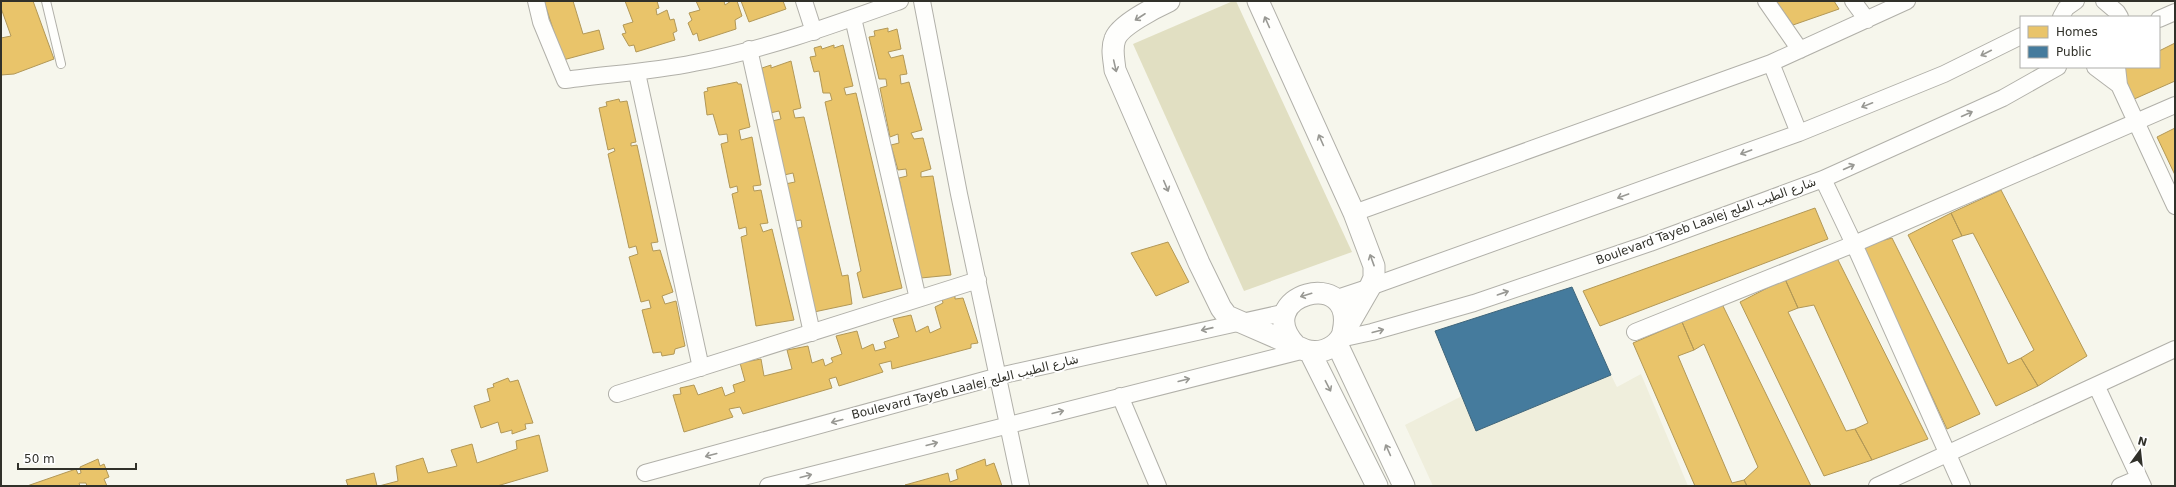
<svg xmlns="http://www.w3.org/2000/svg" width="2176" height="487" font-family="'DejaVu Sans',Vazirmatn,sans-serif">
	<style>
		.built { fill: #efeedc }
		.green { fill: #e1dfc2 }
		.homes { fill: #e9c46a; stroke: #b29857 }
		.public { fill: #457b9d; stroke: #3f657a }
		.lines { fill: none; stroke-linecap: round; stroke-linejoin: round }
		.service-casing { stroke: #b1b0a9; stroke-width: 10 }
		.minor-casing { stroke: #b1b0a9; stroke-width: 18 }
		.tertiary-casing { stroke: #b1b0a9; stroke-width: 23 }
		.service { stroke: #fefefc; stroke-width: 8 }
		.minor { stroke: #fefefc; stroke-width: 16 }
		.tertiary { stroke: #fefefc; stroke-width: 21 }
		.oneway { stroke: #989893 }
		.labels { text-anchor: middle; stroke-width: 4; stroke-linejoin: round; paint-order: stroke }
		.street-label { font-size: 12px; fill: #31312a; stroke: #fff }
	</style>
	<rect width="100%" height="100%" fill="#f6f6ec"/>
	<path class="built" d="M1641 374 1688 486H1433L1405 425 1462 396 1476 431 1611 375 1617 387Z"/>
	<path class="green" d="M1233 1H1236L1352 252 1244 291 1133 44Z"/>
	<path class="homes" d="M1 1H33L54 59 14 74 1 75V38L11 36 1 8Z
		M544 1H573L583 34 599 30 604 49 563 60Z
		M625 1H657L659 8 656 9 657 15 667 10 670 20 674 19 677 31 673 33 675 40 636 52 634 45 629 46 622 34 626 33 623 25 633 22Z
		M696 1H724L725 5 731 1H737L742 16 735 20 736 29 699 41 697 33 693 35 688 23 692 20 689 13 700 10Z
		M741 1H783L786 9 749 22Z
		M1776 1H1834L1839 9 1793 25Z
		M888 28V32L897 29 901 49 888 52 891 58 903 55 907 74 900 75 901 84 909 82 922 130 911 133 914 139 923 138 931 169 921 172V177L933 176 951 275 921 278 899 178 907 176 906 169 898 170 891 145 899 143 898 134 890 137 880 88 887 86 886 79H879L869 37 875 36 874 31Z
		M2175 43V81L2132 100 2125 79V67H2159V51Z
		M834 45V48L843 45 853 86 844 88 846 95 856 93 902 288 863 298 857 273 861 271 825 102 832 100 830 93H823L819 71 814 72 810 57 816 56 814 48 821 46 822 49Z
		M791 61 801 108 793 110 795 118 804 117 842 276 848 275 852 304 814 312 795 229 802 227 801 220 794 221 785 184 795 182 793 173 784 175 772 121 781 119 779 111 770 113 762 68 771 65V68Z
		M737 82 738 84H741L750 127 739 130 741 140 752 137 761 185 753 186 754 191 761 190 768 223 760 224 763 232 772 229 794 320 756 326 741 237 747 235 746 227 739 229 732 194 738 192 737 186 730 188 721 144 728 142 727 134 719 135 713 114 707 115 704 92 708 91 707 88Z
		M619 99 620 102 627 101 636 142 631 143V146L637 145 658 242 651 243 653 251 660 250 673 292 662 296 665 304 676 301 685 346 675 349 674 354 662 356 661 352 653 353 642 310 651 308 649 300 641 302 629 257 638 254 636 246 629 248 608 154 615 151 614 148 608 150 599 108 607 106 606 102Z
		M2175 128V175L2157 137Z
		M2001 190 2087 356 2038 386 2021 358 2034 350 1973 233 1962 236 1951 213Z
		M1815 208 1828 239 1600 326 1583 291Z
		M1951 213 1962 236 1952 240 2008 364 2021 358 2038 386 1996 406 1908 235Z
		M1892 238 1980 414 1947 429 1862 246Z
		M1168 242 1189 282 1156 296 1131 253Z
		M1835 254 1928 439 1872 460 1855 429 1868 423 1814 305 1798 308 1785 279Z
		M1785 279 1798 308 1788 312 1846 431 1855 429 1872 460 1824 476 1740 302Z
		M955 296V299L963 298 978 343 971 344V348L892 369 891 361 879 364 883 372 839 386 836 377 829 379 832 388 743 414 740 407 729 409 733 417 684 432 673 395 681 394 680 388 694 385 698 395 722 387 725 396 735 392 733 385 745 381 740 363 761 359 764 376 792 369 787 350 808 346 812 363 823 359 825 366 833 362 831 358 842 354 836 336 857 331 862 349 873 344 875 351 886 348 884 342 899 337 893 319 911 315 916 332 928 326 930 333 941 328 935 307 943 303 942 299Z
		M1722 304 1811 486H1747L1744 480 1758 467 1704 344 1694 350 1682 322Z
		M1682 322 1694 350 1678 356 1732 483 1744 480 1747 486H1695L1633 343Z
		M508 378 510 382 518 380 533 423 525 424 526 429 512 434V430L501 433 498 422 481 428 474 406 490 401 487 389 494 387 493 384Z
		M539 435 548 471 497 486H379L398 481 396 466 423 458 428 473 457 466 451 450 472 444 477 463 517 449 516 441Z
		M98 459 100 466 104 464 109 477 104 479 107 486H87L86 483H79L80 486H27L76 469 78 474 81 473 80 467Z
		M985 459 986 466 994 463 1002 486 905 485 948 473 950 482 958 479 956 470Z
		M374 473 377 486H348L346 480Z"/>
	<path class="public" d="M1572 287 1611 375 1476 431 1435 331Z"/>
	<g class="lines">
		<defs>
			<path id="service" d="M46 1 61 64"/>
			<path id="minor" d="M536 1 541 22 565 80C608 74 651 72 694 63 764 50 833 25 900 1
				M804 1 814 32
				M922 1 959 194 1021 486
				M1766 1 1800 50
				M1853 1 1867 20
				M2104 1 2117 12 2120 17
				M2061 17 2066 8 2076 1
				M853 18 918 299
				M2159 19 2175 12
				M749 49 812 333
				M1771 63 1907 1
				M2095 67 2119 85 2117 67
				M637 73 701 368
				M2119 85 2175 206
				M1823 179 1854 244 1962 486
				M1354 213 1771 63 1799 133
				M1334 299 1370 287 1799 133 1944 74 2021 36
				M1635 332 1854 244 2175 105
				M1340 339 1372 332 1474 303 1650 243 1823 179 2003 98 2058 67
				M2097 387 2143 486
				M617 394 978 280
				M1120 396 1158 486
				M645 473 999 376 1287 312
				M768 486 1305 350
				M1877 486 2175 349
				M2120 486 2139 478"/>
			<path id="tertiary" d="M1169 1C1156 7 1120 25 1115 39 1111 49 1114 59 1115 70L1199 263 1221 308 1227 316 1305 350C1318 354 1332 350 1340 339L1370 287 1374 278V266L1354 213 1258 1
				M1337 344 1404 486
				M1296 346C1248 295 1358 265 1343 332
				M1310 352 1377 486"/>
		</defs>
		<use href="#service" class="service-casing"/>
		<use href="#minor" class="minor-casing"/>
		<use href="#tertiary" class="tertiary-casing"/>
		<use href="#service" class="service"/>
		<use href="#minor" class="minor"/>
		<use href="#tertiary" class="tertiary"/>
	</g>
	<defs><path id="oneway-shaft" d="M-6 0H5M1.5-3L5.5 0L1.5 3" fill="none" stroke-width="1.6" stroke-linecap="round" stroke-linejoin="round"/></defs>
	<g class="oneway">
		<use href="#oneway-shaft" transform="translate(1140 17) rotate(147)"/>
		<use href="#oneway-shaft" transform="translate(1267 22) rotate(-114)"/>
		<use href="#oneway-shaft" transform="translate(1986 53) rotate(153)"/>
		<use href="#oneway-shaft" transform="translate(1115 66) rotate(77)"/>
		<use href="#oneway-shaft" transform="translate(1867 105) rotate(158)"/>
		<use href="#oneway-shaft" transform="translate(1967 114) rotate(-24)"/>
		<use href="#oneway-shaft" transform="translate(1321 140) rotate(-114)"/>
		<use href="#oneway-shaft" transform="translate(1746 152) rotate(160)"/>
		<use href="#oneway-shaft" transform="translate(1849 167) rotate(-24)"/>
		<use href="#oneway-shaft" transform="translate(1166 186) rotate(67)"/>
		<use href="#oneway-shaft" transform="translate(1623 196) rotate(160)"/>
		<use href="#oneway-shaft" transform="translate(1372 260) rotate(-110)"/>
		<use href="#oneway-shaft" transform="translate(1503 293) rotate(-19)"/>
		<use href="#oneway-shaft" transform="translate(1306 295) rotate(163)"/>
		<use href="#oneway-shaft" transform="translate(1207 329) rotate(167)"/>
		<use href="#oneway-shaft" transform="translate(1378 331) rotate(-15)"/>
		<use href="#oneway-shaft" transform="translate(1184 380) rotate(-14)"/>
		<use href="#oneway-shaft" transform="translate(1328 386) rotate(63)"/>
		<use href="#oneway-shaft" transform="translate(1058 412) rotate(-14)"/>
		<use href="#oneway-shaft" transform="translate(837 421) rotate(165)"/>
		<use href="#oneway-shaft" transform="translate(932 444) rotate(-15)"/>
		<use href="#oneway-shaft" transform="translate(1388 450) rotate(-114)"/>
		<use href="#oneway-shaft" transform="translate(711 455) rotate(165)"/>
		<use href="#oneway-shaft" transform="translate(806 476) rotate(-15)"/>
	</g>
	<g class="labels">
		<g class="street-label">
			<text transform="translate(1706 221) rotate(-20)" y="4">Boulevard Tayeb Laalej شارع الطيب العلج</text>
			<text transform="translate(965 387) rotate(-14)" y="4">Boulevard Tayeb Laalej شارع الطيب العلج</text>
		</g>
	</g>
	<rect width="2176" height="487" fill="none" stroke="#31312a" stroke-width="4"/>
	<rect x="2020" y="16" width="140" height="52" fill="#ffffff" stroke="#adadaa"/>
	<rect x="2028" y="26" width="20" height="12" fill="#e9c46a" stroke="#adadaa"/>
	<text x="2056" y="36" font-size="12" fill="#31312a">Homes</text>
	<rect x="2028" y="46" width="20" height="12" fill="#457b9d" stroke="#adadaa"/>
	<text x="2056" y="56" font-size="12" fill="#31312a">Public</text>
	<g transform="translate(2140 451) rotate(15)" stroke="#ffffff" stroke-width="3" paint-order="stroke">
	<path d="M0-3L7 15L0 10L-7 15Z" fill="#31312a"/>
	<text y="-6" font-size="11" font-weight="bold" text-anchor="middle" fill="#31312a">N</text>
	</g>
	<path d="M18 463v6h118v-6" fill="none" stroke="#31312a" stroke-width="2"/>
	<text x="24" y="463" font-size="12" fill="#31312a" stroke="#ffffff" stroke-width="3" paint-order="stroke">50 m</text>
</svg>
